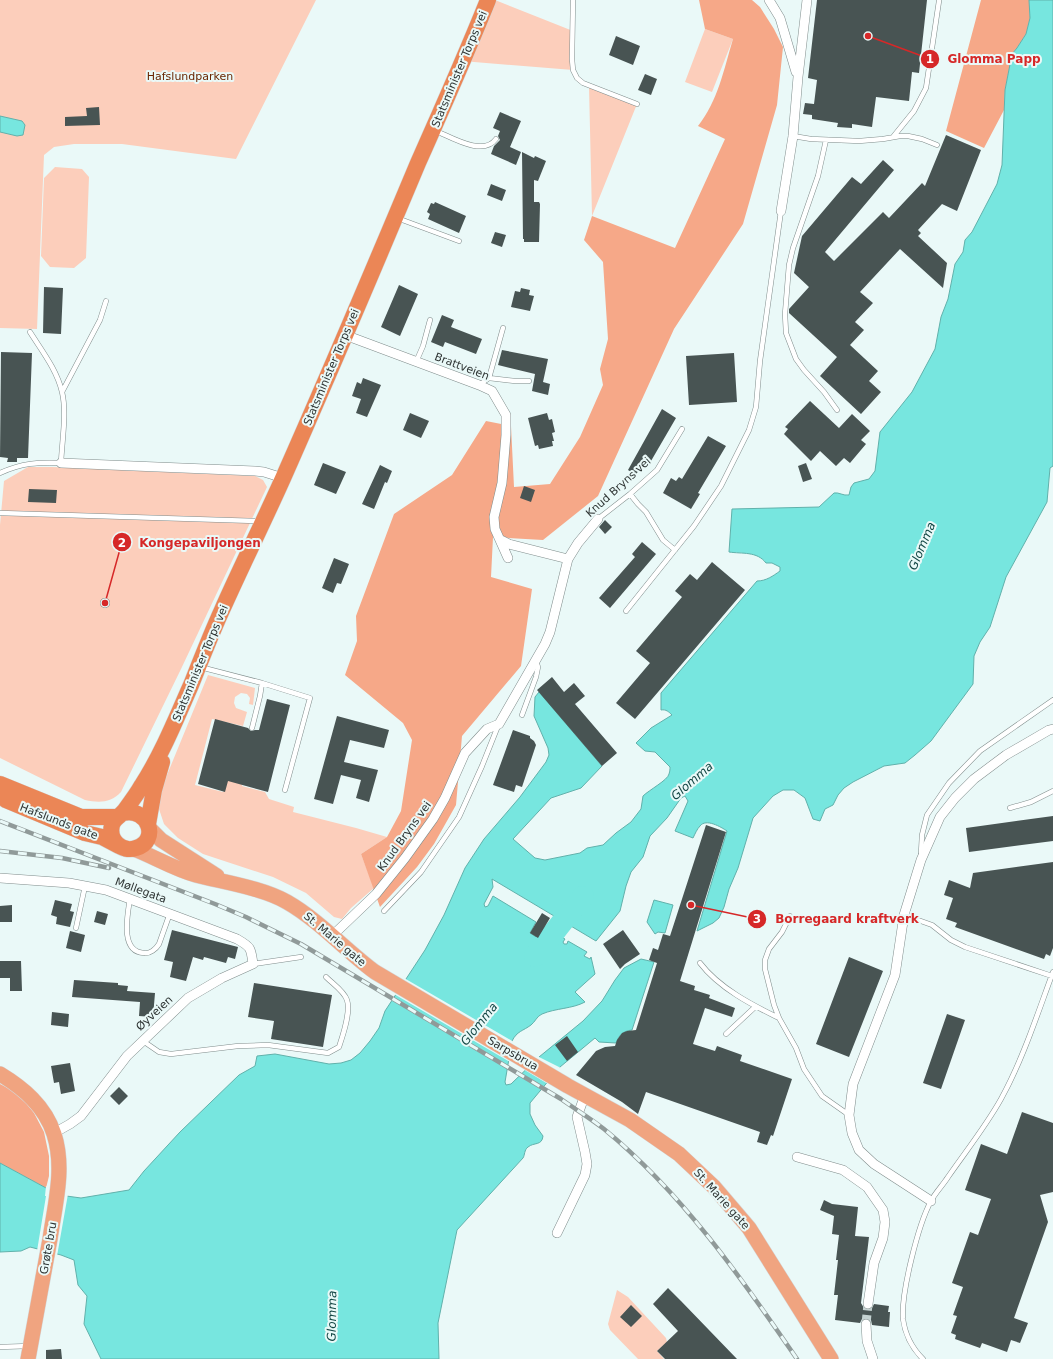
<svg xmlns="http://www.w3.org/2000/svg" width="1053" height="1359" font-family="'DejaVu Sans',sans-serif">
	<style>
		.green { fill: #fccebb }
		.forest { fill: #f6a888 }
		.water { fill: #77e6df; stroke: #61b1ab }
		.pier { fill: #eaf9f8 }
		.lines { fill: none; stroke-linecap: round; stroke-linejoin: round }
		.river { stroke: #77e6df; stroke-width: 22 }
		.building { fill: #485453 }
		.minor-tunnel { stroke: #c4d2d1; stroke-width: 9; stroke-dasharray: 9 4.5; stroke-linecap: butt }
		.service-casing { stroke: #808d8c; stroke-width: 5.5 }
		.minor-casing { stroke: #808d8c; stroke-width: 10 }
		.primary-casing { stroke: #d5d6d6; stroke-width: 16 }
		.trunk-casing { stroke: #d5d6d6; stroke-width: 17 }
		.service { stroke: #fff; stroke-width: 4.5 }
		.minor { stroke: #fff; stroke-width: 9 }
		.primary { stroke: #f0a480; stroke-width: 15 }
		.trunk { stroke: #eb8656; stroke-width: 16 }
		.rail-casing { stroke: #909a99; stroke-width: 4.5 }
		.rail { stroke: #eaf9f8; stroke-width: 3; stroke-dasharray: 9; stroke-linecap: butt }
		.labels { text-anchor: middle; stroke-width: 4; stroke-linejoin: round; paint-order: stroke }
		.street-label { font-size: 11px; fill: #2e3433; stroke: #eaf9f8 }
		.park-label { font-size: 11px; fill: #6a2602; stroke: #eaf9f8 }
		.water-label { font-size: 12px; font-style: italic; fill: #144745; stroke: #eaf9f8 }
		.leader { fill: none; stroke: #d62828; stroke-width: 1.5 }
		.callout-dot { fill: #d62828; stroke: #eaf9f8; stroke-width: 1.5 }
		.mark-label { font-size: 12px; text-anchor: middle; font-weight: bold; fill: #fff }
		.callout-label { font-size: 12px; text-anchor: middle; font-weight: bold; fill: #d62828; stroke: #eaf9f8; stroke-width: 4; stroke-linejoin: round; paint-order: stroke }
	</style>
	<rect width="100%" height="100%" fill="#eaf9f8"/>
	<path class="green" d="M0 0H316L236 159 122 144H74L54 147 44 155 37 329 0 328Z
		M495 0 573 31V70L462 61Z
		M705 29 733 39 712 92 685 82Z
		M589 86 637 104 592 216Z
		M55 167 82 169 89 177 86 258 74 268 50 267 41 256 44 178Z
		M28 467H52L255 476 263 480 267 487 181 669 121 792C111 803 99 803 85 800L0 758V525L4 481Z
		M208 675 255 688 253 705 249 704 250 698 247 694 241 693 235 697 234 703 236 708 247 712 243 726 212 719 195 785 223 792 229 769 245 773 242 786 265 792 269 799 294 807 293 812 356 828 387 837 361 854 374 888 351 908 342 919 334 917 306 893 273 877 203 854 178 838 164 824 159 809 160 792Z
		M617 1290 628 1297 666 1338 667 1342 657 1351 664 1359H638L610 1330 608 1324Z"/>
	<path class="forest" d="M699 0H752L760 7 774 29 783 47 777 105 743 224 674 329 598 496 543 540 493 537 491 577 532 589 521 666 462 736 456 805 434 844 417 867 380 907 361 854 387 837 401 811 412 740 403 723 345 675 357 641 356 616 394 514 452 475 486 421 511 426 514 487 550 484 580 437 603 385 600 369 608 339 603 262 584 240 592 216 675 248 725 139 698 126C718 101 724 69 733 39L705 29Z
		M981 0H1029L1030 18 1026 34 1017 48 1012 54 1005 90 1004 110 984 148 946 131Z
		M0 1084 18 1093 34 1113 44 1132 49 1156V1176L46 1188 0 1163Z"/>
	<path class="water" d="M1029 0H1053V466L1050 468 1047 502 1006 577 990 627 980 642 974 656 973 684 931 741 915 755 905 763 884 766 853 782 844 788 838 795 833 805 825 809 820 821 813 819 805 798 794 790H783L773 796 753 818 738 868 729 889 724 907 719 918 713 923 697 931 727 831C721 827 706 818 700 826 697 829 695 834 693 838L675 831 688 801 685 796 681 798 667 818 650 836 643 857 631 872 626 886 620 911 596 941 492 879 493 887 484 904 485 907 488 906 493 896 536 922 530 933 538 938 544 927 565 939 563 942 564 944H567L568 941 587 952 584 956 590 959 591 957 595 974 575 992 585 1002C572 1009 556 1008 542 1014 537 1016 535 1022 531 1025 523 1031 517 1031 512 1041L505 1082 506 1085 511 1084 539 1057 583 1021 602 1001 615 980 624 968 641 959 654 962 632 1030C623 1031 619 1035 616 1043L599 1042 595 1038 560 1067 530 1103V1114L535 1125 543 1136C542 1146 534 1142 528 1147 524 1150 525 1155 523 1158L457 1230 438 1323 439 1359H101L84 1324 87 1296 78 1285 74 1260 61 1255 30 1247 21 1251 0 1252V1163L59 1195 81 1198 129 1190 144 1171 180 1132 239 1075 255 1066 257 1056 275 1054 329 1064 341 1063 351 1060 360 1053 370 1041 379 1028 385 1011 425 950 444 915 465 868 484 839 520 797 546 762 549 755 548 748 534 716 535 697 539 692 602 766 581 788 551 798 513 839 535 858 545 860 580 853 587 848 603 845 616 833 631 822 641 809 643 796C649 790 668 780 669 774 670 771 670 769 670 767L655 752 645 751 636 743 651 728 672 715C669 712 666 709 661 710V693L757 581C766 581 773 576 780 571V567L772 563H766C757 551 742 554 729 552L732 509 819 507 834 493C839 492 843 496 849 495L851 487 854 483 869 479 875 471 880 432 912 392 935 349 941 317 948 299 955 264 963 252 965 240 972 232 997 184 1002 165 1005 90 1012 54 1017 48 1026 34 1030 18Z
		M0 116 22 121 25 125 23 135 17 136 0 132Z
		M654 900 673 905 665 933 658 932 655 934 647 922Z"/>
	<path class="pier" d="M404 978 514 1042 510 1062 394 994Z
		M537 1056 561 1068 548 1084 523 1069Z
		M46 1186 59 1193 68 1194 57 1256 37 1251 46 1196H45Z"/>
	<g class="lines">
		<path class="river" d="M535 956C551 937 566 916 583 897"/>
	</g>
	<path class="building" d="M817 0H927L919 73 912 72 909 101 876 97 872 127 852 124V128L837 127 838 123 812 119V115L803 114 805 103 814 104 817 80 808 78Z
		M616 36 640 46 633 65 609 55Z
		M645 74 657 79 651 95 638 90Z
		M99 107 100 125 65 126V117L87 116 86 108Z
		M500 112 521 121 510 147 521 152 516 165 491 154 494 146 500 140 498 136 500 131 493 128Z
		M946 135 981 150 957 211 942 204 918 230 921 233 918 236 947 263 943 288 900 249 860 292 873 303 855 322 864 330 850 345 878 371 869 381 881 392 861 414 820 376 837 357 789 313V309L809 287 794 273 802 236 852 177 861 184 883 160 894 170 825 252 834 261 883 212 889 218 922 183 925 186Z
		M522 152 534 158 535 156 546 161 538 181 534 180V202H539L540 204 539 242H524V239H523Z
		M491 184 506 190 502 201 487 195Z
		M435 202 466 216 459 233 428 219 430 214 427 212 431 203 434 204Z
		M495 232 506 235 502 247 491 243Z
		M399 285 418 294 400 336 381 327Z
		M44 287 63 288 61 334 43 333Z
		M521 288 530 290 529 295 534 296 530 311 511 307 515 291 520 292Z
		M442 315 454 320 451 327 482 339 476 354 445 342 443 347 431 342Z
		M502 350 548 359 543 382 550 384 548 395 532 391 535 374 498 365Z
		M1 352 32 353 28 458H17V462H7L8 458 0 457Z
		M734 353 737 402 689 405 686 356Z
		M363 378 381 385 367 417 356 413 361 399 352 396 357 382 361 384Z
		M810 401 839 428 852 414 870 431 861 440 866 444 850 463 844 458 836 466 820 451 811 461 784 434 788 429 785 427Z
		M662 409 676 418 651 461 645 458 636 475 628 470Z
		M410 413 429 421 421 438 403 430Z
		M547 413 549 420 552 419 555 432 552 433 554 441H552L553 446 539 449 538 445 535 446 528 418Z
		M708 436 726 446 698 493 700 494 691 509 663 493 671 478 676 481 679 477 682 479Z
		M323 463 346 472 336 494 314 485Z
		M806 463 812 479 803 482 798 466Z
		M380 465 392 471 387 483 385 482 374 509 362 504Z
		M524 486 535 490 531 502 520 498Z
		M29 489 57 490 56 503 28 502Z
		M605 520 612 527 605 534 599 527Z
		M642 542 656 554 610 608 599 598 635 557 632 554Z
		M334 558 349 564 341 584 337 583 333 593 322 588Z
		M712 562 745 590 635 719 616 703 650 663 636 651 682 597 675 591 690 574 697 580Z
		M100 603a5 5 0 1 1 10 0a5 5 0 1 1-10 0Z
		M552 677 564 692 574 683 585 696 575 704 617 753 602 766 537 690Z
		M267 699 290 705 268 792 228 781 225 792 198 784 215 719 248 728 251 731 255 730H259Z
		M337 716 389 730 384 748 350 740 344 762 378 770 369 802 356 798 361 780 341 775 333 804 314 799Z
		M513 730 530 736V738L534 741 536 745 522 787 516 785 514 792 493 785Z
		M1053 816V841L969 852 966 828Z
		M706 825 726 832 680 981 695 986 694 990 710 995 709 998 735 1008 732 1017 705 1008 693 1044 715 1051 717 1046 742 1055 740 1061 792 1079 773 1136 771 1135 767 1145 757 1142 760 1132 646 1092 638 1114 622 1102 576 1075 596 1051 605 1047 615 1046 617 1040 622 1033 627 1031 636 1030 657 963 649 960 653 948 658 950 663 934 670 936Z
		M1053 862V948L1050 956 1046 954 1044 959 955 927 957 923 946 919 953 898 944 895 949 880 970 888 973 873Z
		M55 900 72 904 70 911 74 912 70 927 56 924 57 917 51 915Z
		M12 905V922H0V906Z
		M97 911 108 914 105 925 94 922Z
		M542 913 550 918 538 938 530 933Z
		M172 930 238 947 235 959 228 957 226 963 204 957 203 960 193 957 186 981 170 977 173 962 164 960Z
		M623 930 640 954 625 964 620 969 603 944Z
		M70 931 85 935 81 952 66 948Z
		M849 957 883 971 849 1057 816 1044Z
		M0 961H21L22 991H10V978H0Z
		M74 980 118 983V985L128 986 127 991 155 993 153 1017 139 1016 140 1002 72 997Z
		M254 983 332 995 323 1047 271 1039 274 1021 248 1017Z
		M52 1012 69 1014 68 1027 51 1025Z
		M947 1014 965 1020 941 1089 923 1083Z
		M567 1036 578 1052 567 1061 555 1045Z
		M70 1063 75 1091 61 1094 59 1082 54 1083 51 1066Z
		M119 1087 128 1096 119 1105 110 1096Z
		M1022 1112 1053 1123V1192L1040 1195 1048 1222 1014 1318 1028 1323 1020 1343 1011 1340 1007 1352 982 1343 980 1348 955 1339 956 1335 951 1333 957 1316 953 1315 963 1287 952 1283 970 1232 978 1235 991 1199 965 1190 981 1144 1007 1154Z
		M824 1200 832 1204 858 1207 855 1236 869 1237 861 1303 864 1308 868 1310 872 1308 874 1304 889 1306 888 1312H890L889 1327 872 1325 871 1320 866 1318 862 1319 860 1323 835 1320 838 1295H834L838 1260H836L839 1235 832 1234 834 1216 820 1210Z
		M668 1288 681 1301 737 1359H665L657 1351 678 1331 653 1304Z
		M631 1305 642 1316 631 1327 620 1317Z
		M61 1349 62 1359H46V1350Z"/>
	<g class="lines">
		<path class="minor-tunnel" d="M866 1324 868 1304"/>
		<defs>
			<path id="service" d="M573 0 572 59 573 70 577 78 583 83 637 104
				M436 131C451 137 483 157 496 139
				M793 136 811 139 859 141 883 139 900 136H908L922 139 937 145
				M893 137 914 111 926 88 939 1
				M826 140 818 176 793 248 789 265 785 314 786 333 796 359 804 370 824 392 837 410
				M397 218 459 241
				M416 362 423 346 430 320
				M489 378 503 328
				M479 385 489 378 515 381H529
				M62 392 100 320 106 301
				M0 473C22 463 38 462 61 463 62 441 67 412 62 392 57 370 42 351 30 332
				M630 494 638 504 646 512 663 540 675 550
				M0 513 260 521
				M598 519 630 494 657 470 682 429
				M626 611 694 526 721 486 749 430 756 407 760 361 781 211
				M200 667 262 683 310 698 285 790
				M522 715 536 677 538 667 536 661
				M252 728 260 696 262 683
				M1010 808 1031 802 1053 791
				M921 853 922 835 927 815 949 783 980 751 1053 700
				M130 898C128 913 119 952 144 953 150 954 156 949 159 944L170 913
				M384 911 421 872 459 817 482 766 498 726
				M904 915 932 925 951 940 965 947 1052 976
				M790 916 782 932 769 949 765 960V969L774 1005 779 1018 796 1048 804 1069 822 1096 849 1115
				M76 928 85 886
				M700 963C719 988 752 1005 779 1018
				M253 964 301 957
				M726 1034 755 1007
				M143 1041 159 1052 171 1054 238 1046 268 1045 328 1053 339 1047C343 1035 351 1012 347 1000 344 991 333 984 326 977
				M0 1347 29 1346
				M923 1359C912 1348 905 1334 903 1319 901 1293 918 1225 931 1201 935 1193 943 1185 948 1177 966 1151 986 1126 1001 1099 1023 1059 1037 1015 1053 972"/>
			<path id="minor" d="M769 0 780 18 796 72
				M781 211 793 136 798 77 807 0
				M345 335 479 385 492 391 506 415V435L502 483 494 517 495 529 508 558
				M61 463 255 471 264 472 283 478
				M501 540 509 544 568 559
				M0 878 69 883 106 890 237 939C251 947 251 948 253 964L222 978 188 998 127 1056 81 1116 70 1124 54 1133
				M332 936 376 894 405 858 433 819 445 798 465 753 487 729 499 724 545 644 550 632 568 559 578 543 598 519
				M797 1157 843 1170 867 1187 883 1210 885 1222 883 1238 874 1263 868 1304
				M931 1201 874 1164 859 1150 852 1133 849 1115 853 1084 895 975 904 915 921 860 940 817 955 798 974 779 1006 755 1049 730 1053 729
				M557 1233 585 1175 587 1164 585 1152 577 1117 582 1103 587 1096
				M866 1324 867 1341 873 1359"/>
			<path id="primary" d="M149 828 161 840 217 876
				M134 849C155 857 174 869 196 875 223 882 263 888 287 902 320 921 345 950 375 972L568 1086 630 1120 679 1154 714 1187 749 1228 831 1359
				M0 1074C23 1088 45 1106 54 1134 65 1168 55 1204 50 1239 43 1279 35 1319 28 1359"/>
			<path id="trunk" d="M0 784 81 817H117
				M0 796 6 800 85 833 102 837 119 846
				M123 813C149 807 160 841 136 848 122 853 108 840 112 825 114 818 121 816 125 810 131 802 137 794 142 785 162 754 176 719 191 685 201 660 211 634 222 610 242 565 264 521 284 476 330 372 374 268 418 163 442 109 466 55 488 0
				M148 824 154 790 162 762"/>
		</defs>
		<use href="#service" class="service-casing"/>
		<use href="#minor" class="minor-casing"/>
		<use href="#primary" class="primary-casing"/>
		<use href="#trunk" class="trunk-casing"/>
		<use href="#service" class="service"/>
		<use href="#minor" class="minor"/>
		<use href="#primary" class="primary"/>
		<use href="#trunk" class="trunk"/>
		<defs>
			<path id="rail" d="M0 821 215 904 246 917 301 944 561 1099C575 1109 590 1118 604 1129 682 1193 740 1276 797 1359
				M0 851 62 858 109 868"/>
		</defs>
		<use href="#rail" class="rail-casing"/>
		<use href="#rail" class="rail"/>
	</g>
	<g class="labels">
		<g class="street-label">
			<text transform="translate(459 69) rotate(-67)" y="4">Statsminister Torps vei</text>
			<text transform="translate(462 366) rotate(21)" y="4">Brattveien</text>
			<text transform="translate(331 367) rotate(-67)" y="4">Statsminister Torps vei</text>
			<text transform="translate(618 487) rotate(-42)" y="4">Knud Bryns vei</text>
			<text transform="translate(200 663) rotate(-67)" y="4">Statsminister Torps vei</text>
			<text transform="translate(59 821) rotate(21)" y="4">Hafslunds gate</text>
			<text transform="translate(404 836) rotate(-54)" y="4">Knud Bryns vei</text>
			<text transform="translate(141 890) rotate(20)" y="4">Møllegata</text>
			<text transform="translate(335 939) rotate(40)" y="4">St. Marie gate</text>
			<text transform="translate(154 1013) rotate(-43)" y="4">Øyveien</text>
			<text transform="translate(513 1053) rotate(30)" y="4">Sarpsbrua</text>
			<text transform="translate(722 1199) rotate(48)" y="4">St. Marie gate</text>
			<text transform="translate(48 1248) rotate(-80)" y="4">Grøte bru</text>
		</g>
		<g class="park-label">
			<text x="190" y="80">Hafslundparken</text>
		</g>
		<g class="water-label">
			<text transform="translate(922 546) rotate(-67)" y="4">Glomma</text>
			<text transform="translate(692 781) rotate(-41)" y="4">Glomma</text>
			<text transform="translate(479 1024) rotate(-51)" y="4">Glomma</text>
			<text transform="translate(332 1316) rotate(-89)" y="4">Glomma</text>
		</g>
	</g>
	<path class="leader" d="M868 36L930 59M105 603L122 542M691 905L757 919"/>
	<g class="callout-dot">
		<circle cx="868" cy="36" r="4"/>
		<circle cx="105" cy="603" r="4"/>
		<circle cx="691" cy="905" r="4"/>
		<circle cx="930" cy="59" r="10"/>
		<circle cx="122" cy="542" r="10"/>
		<circle cx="757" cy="919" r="10"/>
	</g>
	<g class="mark-label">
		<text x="930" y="63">1</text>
		<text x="122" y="547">2</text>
		<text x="757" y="923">3</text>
	</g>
	<g class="callout-label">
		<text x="994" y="63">Glomma Papp</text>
		<text x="200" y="547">Kongepaviljongen</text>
		<text x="847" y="923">Borregaard kraftverk</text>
	</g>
</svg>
